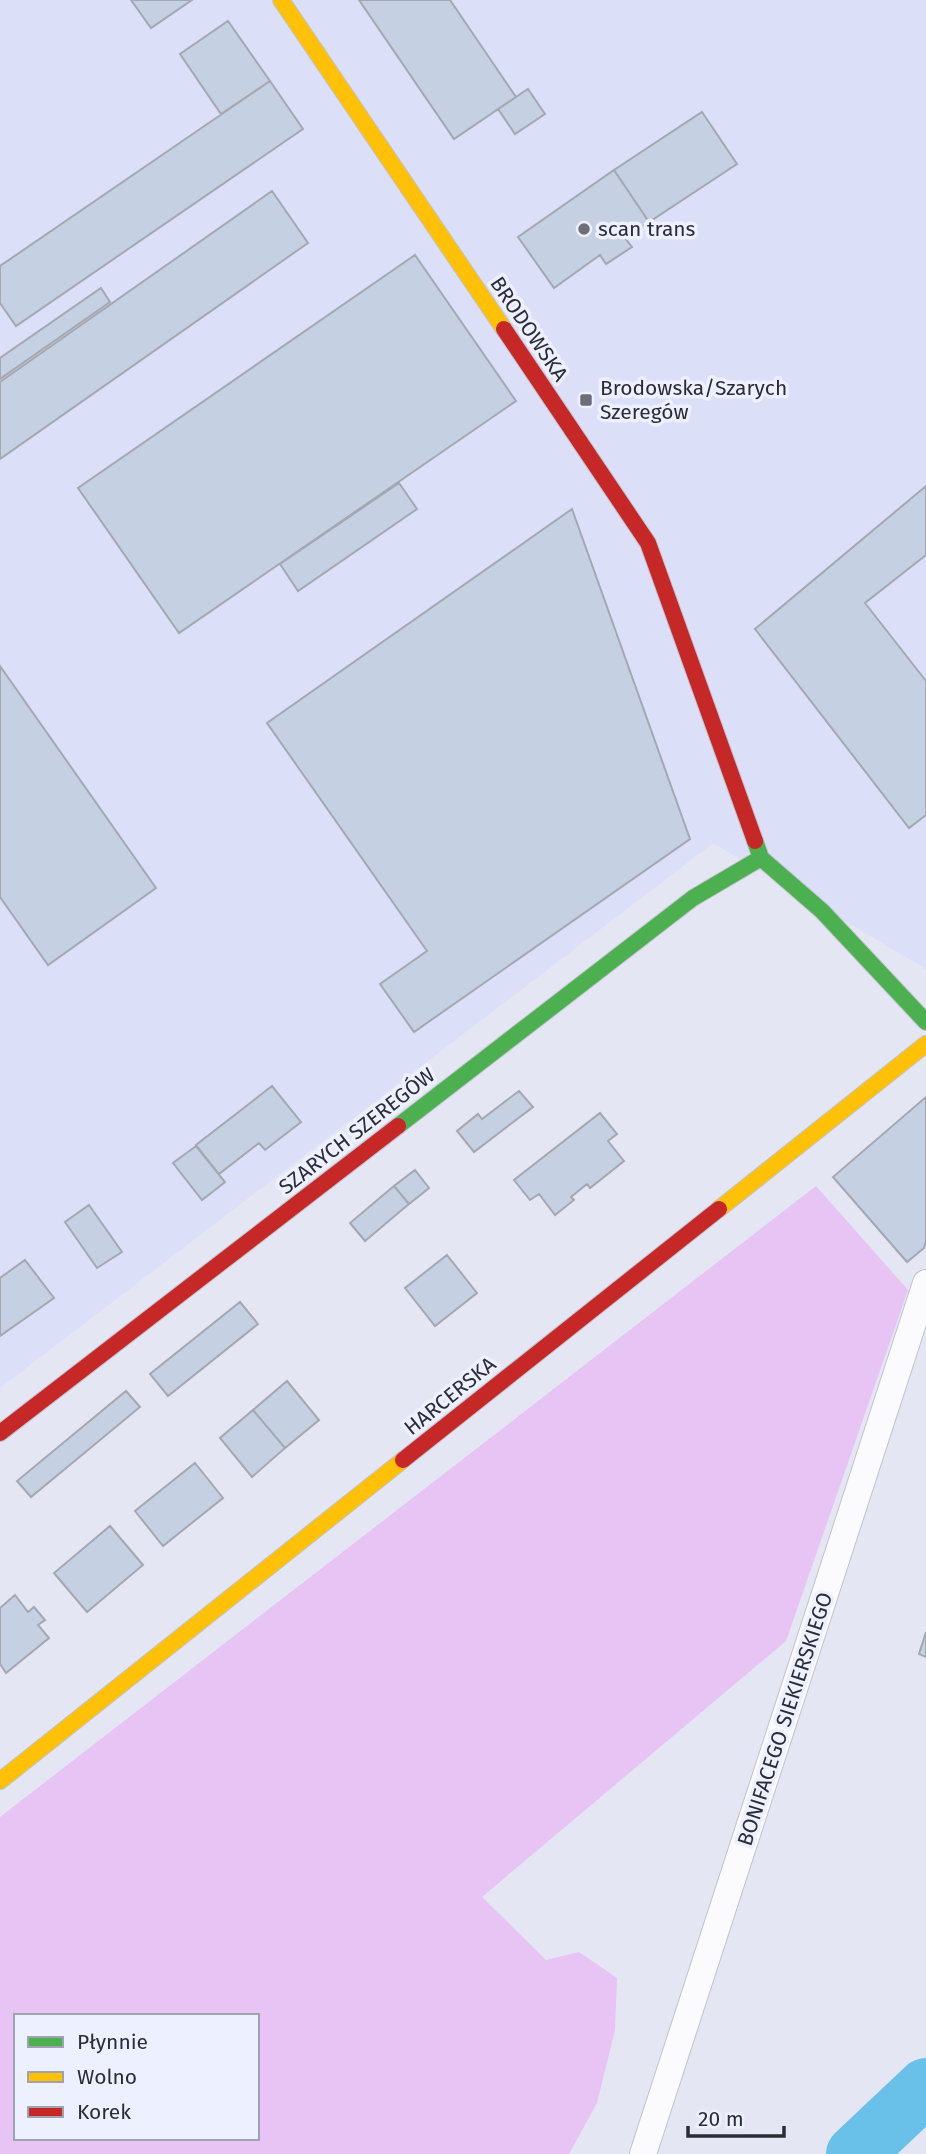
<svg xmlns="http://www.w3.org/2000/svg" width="926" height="2154" font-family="'Fira Sans',sans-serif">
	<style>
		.built { fill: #dbdff8 }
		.green { fill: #e7c4f3; fill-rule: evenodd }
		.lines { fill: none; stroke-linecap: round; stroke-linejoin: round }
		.river { stroke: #69c0e8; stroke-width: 58 }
		.building { fill: #c5d0e2; stroke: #a4a8b2; stroke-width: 2 }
		.street-casing { stroke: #c0c2cd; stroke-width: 28 }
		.fast-casing { stroke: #c0c2cd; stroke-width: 18 }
		.slow-casing { stroke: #c0c2cd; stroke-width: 18 }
		.jam-casing { stroke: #c0c2cd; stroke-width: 18 }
		.street { stroke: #fbfbfd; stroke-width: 26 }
		.fast { stroke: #4caf50; stroke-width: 16 }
		.slow { stroke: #ffc107; stroke-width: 16 }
		.jam { stroke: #c62828; stroke-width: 16 }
		.poi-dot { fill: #6c6e78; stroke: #ecf0ff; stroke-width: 2.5 }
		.labels { text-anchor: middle; stroke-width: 7; stroke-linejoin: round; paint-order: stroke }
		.poi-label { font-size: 21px; fill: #2b2d36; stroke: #ecf0ff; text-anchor: start }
		.street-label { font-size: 21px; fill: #2b2d36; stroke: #ecf0ff }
	</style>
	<rect width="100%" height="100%" fill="#e4e6f4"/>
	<path class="built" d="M0 0H926V969L713 843 0 1388Z"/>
	<path class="green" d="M816 1186 908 1290 786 1641 482 1897 546 1960 579 1952 617 1978 615 2030 597 2103 569 2154H0V1817ZM16 2016H257V2138H16Z"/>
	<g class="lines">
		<path class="river" d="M855 2154 926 2087"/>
	</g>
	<path class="building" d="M131 0H192L151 28Z
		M359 0H450L516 97 454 139Z
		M228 21 270 81 221 114 180 54Z
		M270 81 303 129 16 326 0 303V266Z
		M528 89 545 114 515 134 498 109Z
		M702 112 737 164 649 222 614 170Z
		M614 170 649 222 625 238 632 247 606 264 600 255 554 288 518 237Z
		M272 191 308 243 0 459V382Z
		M415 255 516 401 179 633 78 488Z
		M101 288 110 302 0 379V358Z
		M399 483 417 509 298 591 280 564Z
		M926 486V555L865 603 926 681V815L909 828 755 629Z
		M572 509 690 839 414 1032 380 984 427 951 267 723Z
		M0 666 156 888 48 965 0 897Z
		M272 1086 301 1122 265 1150 259 1143 219 1174 196 1145Z
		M519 1091 533 1107 474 1152 457 1131 478 1114 482 1119Z
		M926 1097V1241L924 1248 907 1262 833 1177Z
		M600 1113 617 1134 608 1141 624 1161 590 1188 587 1184 571 1197 574 1200 555 1215 539 1194 530 1200 514 1180Z
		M196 1146 225 1182 202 1200 173 1163Z
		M415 1170 429 1188 409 1204 394 1186Z
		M394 1186 409 1204 365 1241 350 1223Z
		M89 1205 122 1252 97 1268 65 1222Z
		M447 1255 477 1293 435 1326 405 1288Z
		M25 1260 54 1298 0 1336V1278Z
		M240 1302 258 1324 168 1396 150 1374Z
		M287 1381 319 1420 285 1448 253 1410Z
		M126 1391 140 1407 31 1497 17 1481Z
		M253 1410 285 1448 252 1477 220 1438Z
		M195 1463 223 1498 163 1546 135 1511Z
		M110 1526 143 1565 87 1612 54 1573Z
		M15 1595 28 1612 34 1607 45 1620 38 1625 49 1638 6 1673 0 1664V1608Z
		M926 1632V1657L919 1654Z"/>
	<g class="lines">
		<defs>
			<path id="street" d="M643 2154 926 1283"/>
			<path id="fast" d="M755 841 761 858 822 911 926 1022
				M398 1126 693 898 761 858"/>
			<path id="slow" d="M281 0 504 329
				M719 1209 926 1044
				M0 1781 403 1460"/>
			<path id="jam" d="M504 329 648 543 755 841
				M0 1433 398 1126
				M403 1460 719 1209"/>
		</defs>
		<use href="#street" class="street-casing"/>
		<use href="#fast" class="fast-casing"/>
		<use href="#slow" class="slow-casing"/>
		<use href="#jam" class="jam-casing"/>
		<use href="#street" class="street"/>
		<use href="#fast" class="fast"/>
		<use href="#slow" class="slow"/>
		<use href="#jam" class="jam"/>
	</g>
	<g class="poi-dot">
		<circle cx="584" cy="229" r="7"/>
		<rect x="579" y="393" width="14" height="14" rx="3.5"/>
	</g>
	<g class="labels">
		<g class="poi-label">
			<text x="598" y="236">scan trans</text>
			<text x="600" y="395">Brodowska/Szarych<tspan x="600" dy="24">Szeregów</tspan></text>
		</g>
		<g class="street-label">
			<text transform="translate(529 329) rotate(56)" y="7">BRODOWSKA</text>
			<text transform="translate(357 1131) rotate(-38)" y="7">SZARYCH SZEREGÓW</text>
			<text transform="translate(450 1396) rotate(-39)" y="7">HARCERSKA</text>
			<text transform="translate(785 1719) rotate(-72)" y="7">BONIFACEGO SIEKIERSKIEGO</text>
		</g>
	</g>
	<rect x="14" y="2014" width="245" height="126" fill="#ecf0ff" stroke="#9fa2af" stroke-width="2"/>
	<rect x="28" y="2037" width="35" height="10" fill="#4caf50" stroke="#9fa2af" stroke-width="2"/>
	<text x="77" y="2049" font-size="21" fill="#2b2d36">Płynnie</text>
	<rect x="28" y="2072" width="35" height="10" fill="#ffc107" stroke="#9fa2af" stroke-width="2"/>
	<text x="77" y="2084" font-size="21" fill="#2b2d36">Wolno</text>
	<rect x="28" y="2107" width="35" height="10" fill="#c62828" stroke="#9fa2af" stroke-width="2"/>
	<text x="77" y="2119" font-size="21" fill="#2b2d36">Korek</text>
	<path d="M688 2126v10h96v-10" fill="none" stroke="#2b2d36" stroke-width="3.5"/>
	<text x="698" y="2126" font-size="21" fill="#2b2d36" stroke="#ecf0ff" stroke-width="5" paint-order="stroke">20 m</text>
</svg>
